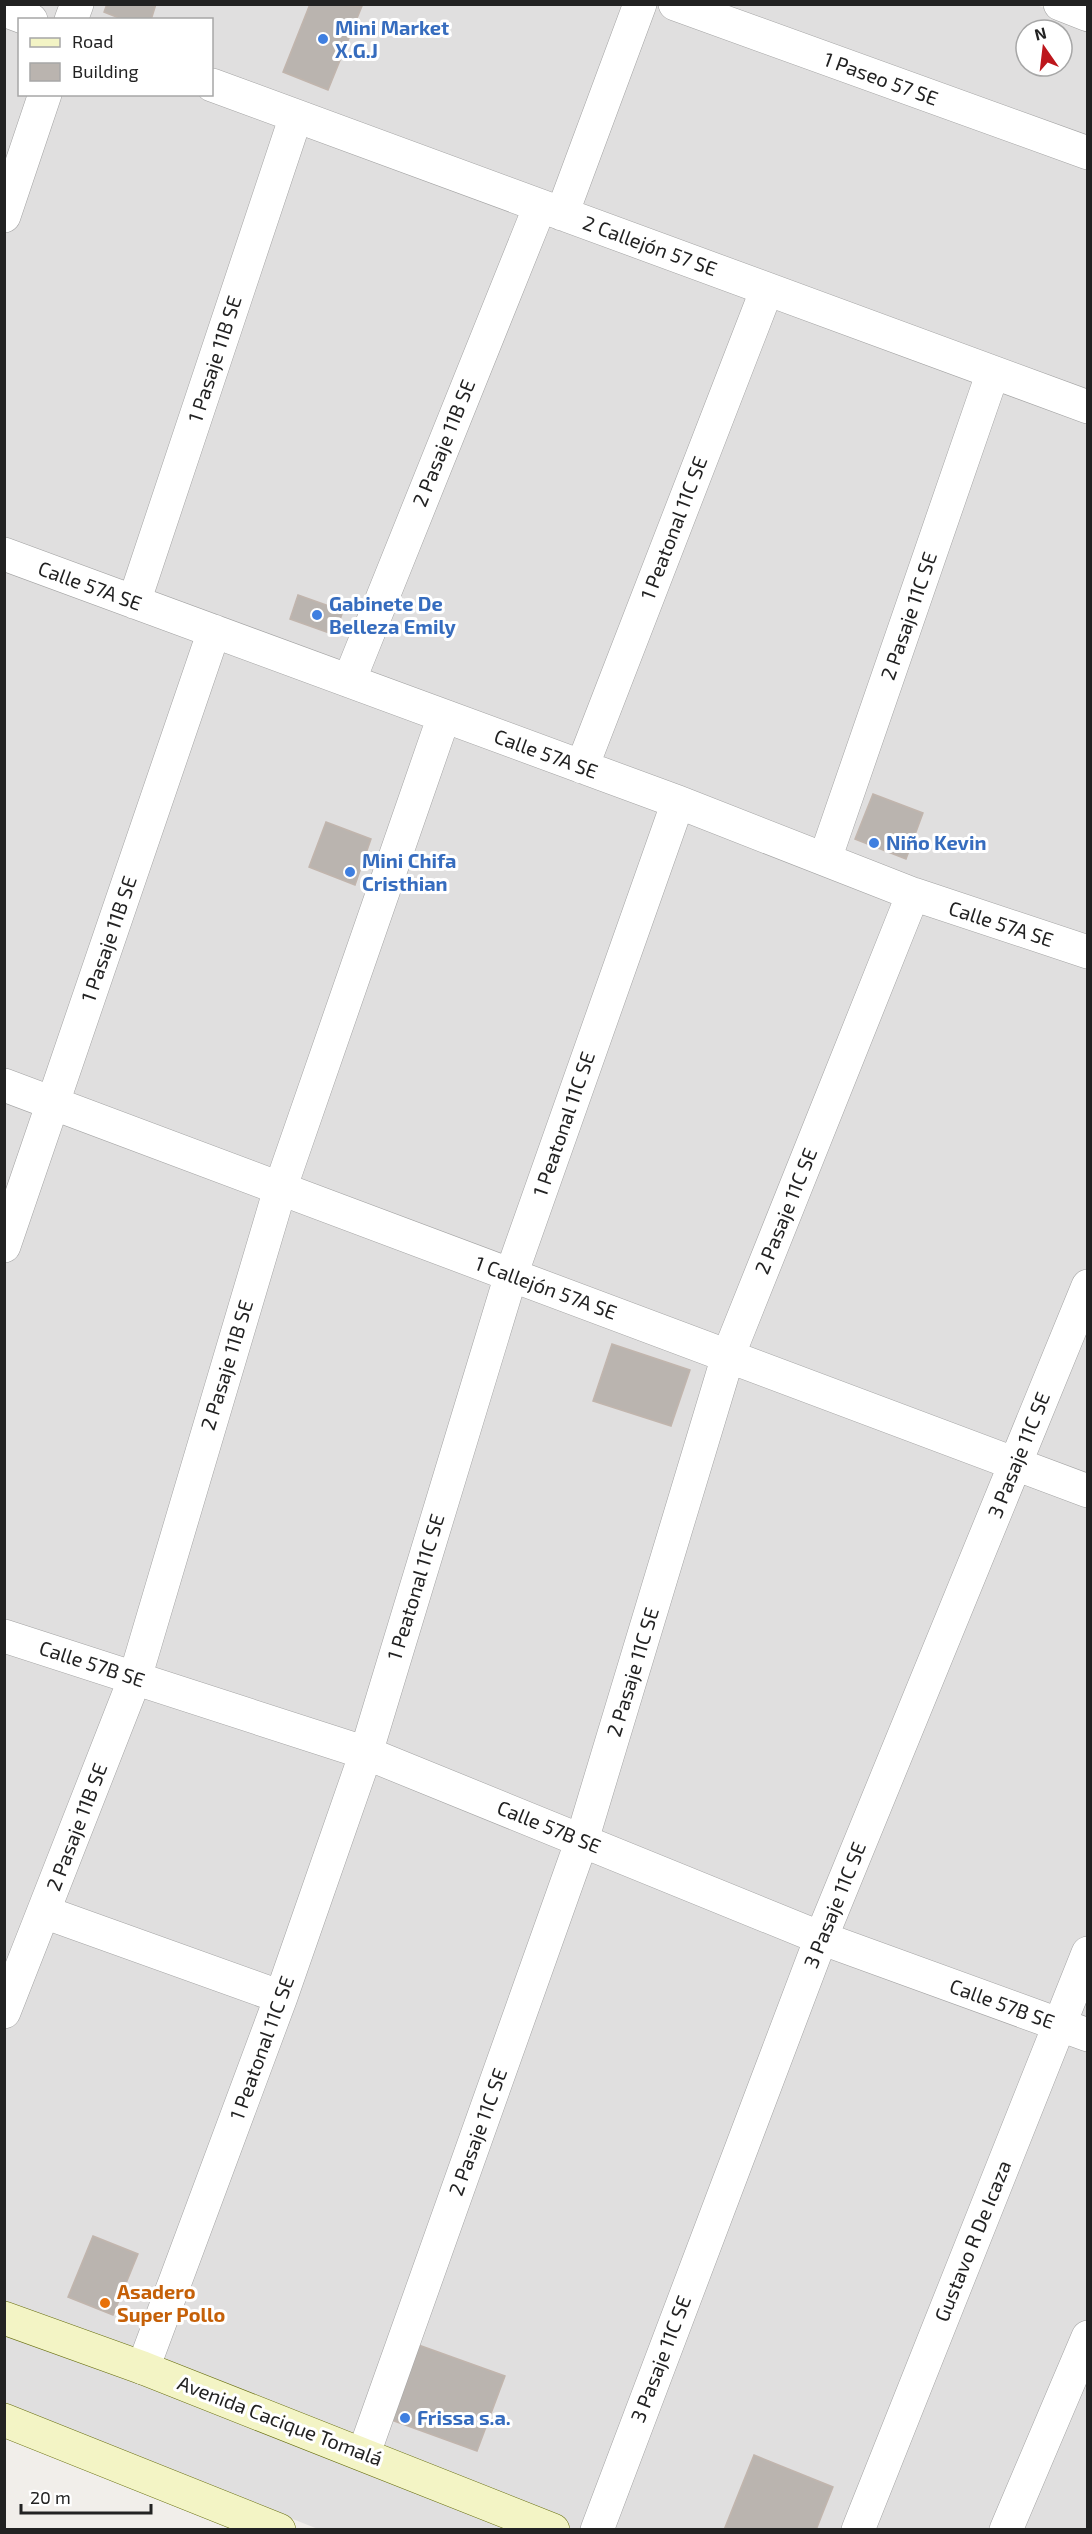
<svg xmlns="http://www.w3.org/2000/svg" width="1092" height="2534" font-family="'Exo 2',sans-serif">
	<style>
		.residential { fill: #e0dfdf; fill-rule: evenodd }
		.building { fill: #bab4af; stroke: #c1b5ad; stroke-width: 1.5 }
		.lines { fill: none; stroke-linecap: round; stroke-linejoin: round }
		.street-casing { stroke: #a3a3a3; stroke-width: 34 }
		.secondary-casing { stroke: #697011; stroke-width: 34 }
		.street { stroke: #fff; stroke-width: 33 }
		.secondary { stroke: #f3f4c5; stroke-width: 33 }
		.shop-dot { fill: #3f7fe0; stroke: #fff; stroke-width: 2 }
		.food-dot { fill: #e8710a; stroke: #fff; stroke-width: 2 }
		.labels { text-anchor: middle; stroke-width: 6; stroke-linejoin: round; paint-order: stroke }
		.shop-label { font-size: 20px; font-weight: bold; fill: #366cbe; stroke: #fff; text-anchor: start }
		.street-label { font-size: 20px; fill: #222; stroke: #fff }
		.food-label { font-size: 20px; font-weight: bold; fill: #c56008; stroke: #fff; text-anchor: start }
	</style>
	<rect width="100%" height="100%" fill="#f1eeea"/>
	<path class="residential" d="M1034 4 1087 25V2529H318L5 2405 4 5ZM20 20H212V94H20ZM1026 30H1062V66H1026Z"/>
	<path class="building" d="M107 4H156L151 20H124L104 12Z
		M310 4 362 6 328 90 283 72Z
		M298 595 343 611 335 635 290 619Z
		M873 794 923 813 906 859 855 839Z
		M326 822 371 839 355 885 309 867Z
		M612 1344 690 1370 671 1426 593 1401Z
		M93 2236 138 2254 113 2315 68 2297Z
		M413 2343 505 2376 477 2451 386 2418Z
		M754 2455 833 2487 816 2530H724Z"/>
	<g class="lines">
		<defs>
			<path id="street" d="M675 4 1088 153
				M1060 4 1088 15
				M4 10 31 20
				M71 20 77 4
				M212 85 1088 407
				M562 214 640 4
				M4 216 45 94
				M4 554 678 802 913 894 1088 952
				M134 602 296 116
				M349 681 540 206
				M582 767 767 289
				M825 859 993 372
				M4 1085 1088 1491
				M4 1246 214 631
				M4 1636 366 1753 821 1938 1088 2035
				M44 1912 281 1997
				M4 2012 135 1678 280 1189 444 716
				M143 2368 281 1997 366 1753 511 1275 678 802
				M364 2453 582 1840 728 1356 913 894
				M597 2530 821 1938 1088 1286
				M858 2530 1088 1953
				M1006 2530 1088 2337"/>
			<path id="secondary" d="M4 2318 143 2368 553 2530
				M4 2420 279 2530"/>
		</defs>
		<use href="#street" class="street-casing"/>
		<use href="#secondary" class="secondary-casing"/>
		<use href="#street" class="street"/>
		<use href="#secondary" class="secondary"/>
	</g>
	<g class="shop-dot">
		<circle cx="323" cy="39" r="6"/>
		<circle cx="317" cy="615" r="6"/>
		<circle cx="874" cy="843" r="6"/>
		<circle cx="350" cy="872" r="6"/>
		<circle cx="405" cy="2418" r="6"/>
	</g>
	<circle class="food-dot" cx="105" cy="2303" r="6"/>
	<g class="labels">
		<g class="shop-label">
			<text x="335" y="35">Mini Market<tspan x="335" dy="23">X.G.J</tspan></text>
			<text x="329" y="611">Gabinete De<tspan x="329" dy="23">Belleza Emily</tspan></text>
			<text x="886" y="850">Niño Kevin</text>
			<text x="362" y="868">Mini Chifa<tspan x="362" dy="23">Cristhian</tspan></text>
			<text x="417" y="2425">Frissa s.a.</text>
		</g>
		<g class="street-label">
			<text transform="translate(881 79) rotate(20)" y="7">1 Paseo 57 SE</text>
			<text transform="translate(650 246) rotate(20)" y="7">2 Callejón 57 SE</text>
			<text transform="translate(215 359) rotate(-72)" y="7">1 Pasaje 11B SE</text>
			<text transform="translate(444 443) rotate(-68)" y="7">2 Pasaje 11B SE</text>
			<text transform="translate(674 528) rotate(-69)" y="7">1 Peatonal 11C SE</text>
			<text transform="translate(90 586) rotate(20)" y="7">Calle 57A SE</text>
			<text transform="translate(909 616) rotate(-71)" y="7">2 Pasaje 11C SE</text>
			<text transform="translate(546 754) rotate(20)" y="7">Calle 57A SE</text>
			<text transform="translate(1001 924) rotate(18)" y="7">Calle 57A SE</text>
			<text transform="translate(109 939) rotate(-71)" y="7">1 Pasaje 11B SE</text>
			<text transform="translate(564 1124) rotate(-71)" y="7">1 Peatonal 11C SE</text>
			<text transform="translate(786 1211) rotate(-68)" y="7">2 Pasaje 11C SE</text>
			<text transform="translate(546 1288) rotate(20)" y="7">1 Callejón 57A SE</text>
			<text transform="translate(227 1365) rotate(-73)" y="7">2 Pasaje 11B SE</text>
			<text transform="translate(1019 1455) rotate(-68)" y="7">3 Pasaje 11C SE</text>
			<text transform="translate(416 1587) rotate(-73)" y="7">1 Peatonal 11C SE</text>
			<text transform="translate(92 1664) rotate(18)" y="7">Calle 57B SE</text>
			<text transform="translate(633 1672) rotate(-73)" y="7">2 Pasaje 11C SE</text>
			<text transform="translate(77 1827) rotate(-69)" y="7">2 Pasaje 11B SE</text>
			<text transform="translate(549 1827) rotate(22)" y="7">Calle 57B SE</text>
			<text transform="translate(835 1905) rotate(-68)" y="7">3 Pasaje 11C SE</text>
			<text transform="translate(1002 2004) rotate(20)" y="7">Calle 57B SE</text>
			<text transform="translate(262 2048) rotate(-70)" y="7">1 Peatonal 11C SE</text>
			<text transform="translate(478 2132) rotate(-70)" y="7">2 Pasaje 11C SE</text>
			<text transform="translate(973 2241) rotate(-68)" y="7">Gustavo R De Icaza</text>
			<text transform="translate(661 2359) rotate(-69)" y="7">3 Pasaje 11C SE</text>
			<text transform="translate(280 2421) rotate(21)" y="7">Avenida Cacique Tomalá</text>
		</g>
		<g class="food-label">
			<text x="117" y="2299">Asadero<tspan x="117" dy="23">Super Pollo</tspan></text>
		</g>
	</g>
	<rect width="1092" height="2534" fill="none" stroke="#222222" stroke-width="12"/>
	<rect x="18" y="18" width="195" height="78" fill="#ffffff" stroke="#a7a7a7" stroke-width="1.5"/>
	<rect x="30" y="38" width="30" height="9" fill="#f3f4c5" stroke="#a7a7a7" stroke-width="1.5"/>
	<text x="72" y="48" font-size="18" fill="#222222">Road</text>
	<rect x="30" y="63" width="30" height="18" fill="#bab4af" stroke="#a7a7a7" stroke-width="1.5"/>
	<text x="72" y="78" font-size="18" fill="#222222">Building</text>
	<g transform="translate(1044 48) rotate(346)"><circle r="28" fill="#ffffff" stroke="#a7a7a7" stroke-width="1.5"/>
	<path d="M0-4.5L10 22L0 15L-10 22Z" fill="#bd161c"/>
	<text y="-9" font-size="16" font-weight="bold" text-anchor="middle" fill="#222222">N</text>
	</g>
	<path d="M21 2504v9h130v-9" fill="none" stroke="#222222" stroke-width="3"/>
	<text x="30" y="2504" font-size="18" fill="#222222" stroke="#ffffff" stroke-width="4.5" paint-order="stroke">20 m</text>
</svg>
